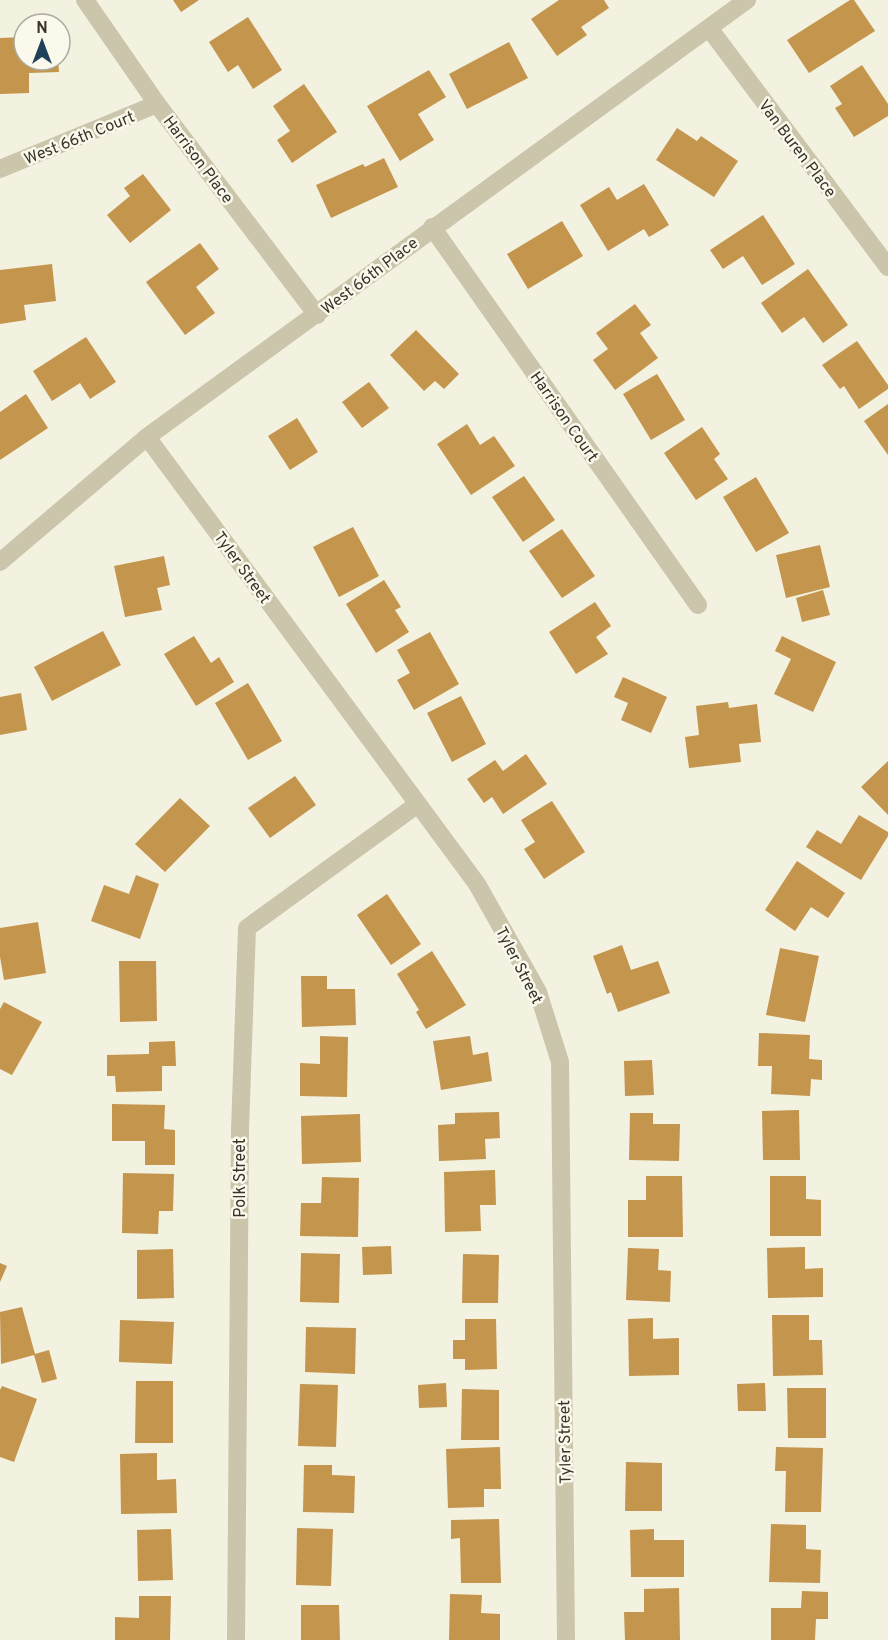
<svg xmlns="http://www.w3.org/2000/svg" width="888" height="1640" font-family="Overpass,sans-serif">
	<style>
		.building { fill: #c4954c }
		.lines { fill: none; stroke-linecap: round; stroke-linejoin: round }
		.street { stroke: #cbc5ab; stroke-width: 18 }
		.labels { text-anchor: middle; stroke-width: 5; stroke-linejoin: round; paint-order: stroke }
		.street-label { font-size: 16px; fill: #39342a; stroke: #faf9ec }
	</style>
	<rect width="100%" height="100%" fill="#f3f1e0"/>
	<path class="building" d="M173 0H199L181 12Z
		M559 0H604L609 8 581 27 587 35 557 56 531 19Z
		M850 0H854L875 31 809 73 787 40Z
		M248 17 282 70 253 89 238 65 228 72 209 42Z
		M24 37V60H58L59 72 29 73V93L0 94V38Z
		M509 42 528 78 467 109 449 74Z
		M862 65 888 104V116L854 137 835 108 842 104 830 86Z
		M429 70 446 97 418 114 434 140 400 161 367 106Z
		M304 84 337 132 292 163 277 140 290 131 273 106Z
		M677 128 697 141 701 136 738 161 714 197 656 160Z
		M384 158 398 187 331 218 316 185 363 164 365 167Z
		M143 174 171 210 130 243 107 215 130 196 124 188Z
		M644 184 669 225 649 237 644 229 608 251 580 205 609 187 617 200Z
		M763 215 795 264 762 285 743 256 723 269 710 250Z
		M562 221 583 256 528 289 507 254Z
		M200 243 219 269 196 287 215 313 185 335 146 282Z
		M52 264 56 301 24 305 26 320 0 324V270Z
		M808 269 848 325 823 343 804 317 782 333 761 303Z
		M635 304 651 325 640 333 658 358 615 390 593 360 608 349 596 333Z
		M416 330 459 374 444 389 435 381 424 391 390 355Z
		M86 337 116 382 90 399 80 383 52 401 33 371Z
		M857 341 888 385V389L859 409 844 386 840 389 822 365Z
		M657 374 685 420 651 440 623 394Z
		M369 382 389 408 362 428 342 402Z
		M26 394 48 428 0 460V412Z
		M888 404V455L864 421Z
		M297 418 318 452 290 470 268 436Z
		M467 424 480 445 494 436 515 466 471 495 437 444Z
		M702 427 720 454 714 459 728 479 696 500 664 453Z
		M524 476 555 520 523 542 492 497Z
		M756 477 789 533 756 552 723 497Z
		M353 527 379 576 339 597 313 547Z
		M562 529 595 576 562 598 529 551Z
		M820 545 830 587 786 598 776 555Z
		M164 556 170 585 157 588 162 610 125 617 114 566Z
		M384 580 401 607 395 610 409 632 376 653 346 604Z
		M823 590 830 615 802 622 796 598Z
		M595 602 611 626 596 637 608 654 576 674 549 632Z
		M103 631 121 665 52 701 34 667Z
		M430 632 459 684 414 710 397 680 410 673 397 650Z
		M194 636 211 663 219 657 234 682 196 706 164 654Z
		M782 636 836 662 813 712 774 694 791 659 775 651Z
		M623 677 667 697 651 733 621 720 628 703 614 697Z
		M248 683 282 741 248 760 215 703Z
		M21 693 27 730 0 735V697Z
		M461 696 486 744 452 762 427 713Z
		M728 702 729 708 757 704 761 742 739 744 741 762 689 768 685 737 699 735 696 706Z
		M526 754 547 784 503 814 492 797 484 803 467 779 495 760 503 771Z
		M888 761V815L861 787Z
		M295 776 316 805 270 838 248 808Z
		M180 798 210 826 165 872 135 844Z
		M552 801 585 852 544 879 524 849 535 842 521 820Z
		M859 815 888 832V836L861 880 806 847 817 830 841 844Z
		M797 861 845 893 828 918 811 907 795 931 765 910Z
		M136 875 159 884 140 939 91 921 104 885 129 894Z
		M387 894 421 944 391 965 357 915Z
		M38 922 46 973 4 980 0 957V928Z
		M622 945 631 970 658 961 670 993 618 1012 611 992 607 994 593 956Z
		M780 948 819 956 805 1022 766 1015Z
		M432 951 466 1005 426 1029 416 1012 419 1010 397 974Z
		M119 961H156L157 1021 120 1022Z
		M301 976H327V989H355L356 1025 302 1027Z
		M4 1002 42 1022 12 1075 0 1069V1009Z
		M759 1033 810 1035 809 1059 822 1060V1080L811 1079 810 1096 771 1094 772 1066H758Z
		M320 1036 348 1037 347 1097 300 1096V1063L320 1064Z
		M470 1036 473 1055 488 1052 492 1081 441 1090 433 1041Z
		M175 1041 176 1066H162V1091L116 1092 115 1076H107V1055L149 1054V1042Z
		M652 1060 654 1095 625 1096 624 1061Z
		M112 1104 165 1105 164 1129 175 1130V1165H145V1141H112Z
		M799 1110 800 1160H763L762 1111Z
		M499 1112 500 1138 485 1139 486 1159 439 1161 438 1125 455 1124V1113Z
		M630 1113H653V1124H680L679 1161 629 1160Z
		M360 1114 361 1162 302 1164 301 1116Z
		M495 1170 496 1205H480L481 1231 445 1232 444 1172Z
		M123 1173 174 1174 173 1211H159L158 1234 122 1233Z
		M646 1176H682L683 1237H628V1200H646Z
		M770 1176H806V1199L821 1200V1236H770Z
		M322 1177 359 1178 358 1237 300 1236 301 1203H321Z
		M391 1246 392 1274 363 1275 362 1247Z
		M805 1247V1269L823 1268V1297L768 1298 767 1248Z
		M628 1248 659 1249 658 1270 671 1271 670 1302 626 1300Z
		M173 1249 174 1298 137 1299V1250Z
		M301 1253 340 1254 339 1303 300 1302Z
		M463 1254 499 1255 498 1303H462Z
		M0 1263 7 1266 0 1282Z
		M22 1307 35 1354 49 1350 57 1379 42 1383 34 1355 1 1364 0 1312Z
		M772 1315H809V1340H822L823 1375 773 1376Z
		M653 1318V1339L679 1338V1375L629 1376 628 1319Z
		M465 1319H496L497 1369 465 1370V1359H453V1340H465Z
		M120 1320 174 1322 172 1364 119 1362Z
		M306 1327 356 1328 355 1374 305 1372Z
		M136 1381H173V1443H135Z
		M446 1383 447 1407 419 1408 418 1385Z
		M765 1383 766 1411H738L737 1384Z
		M300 1384 338 1385 336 1447 298 1446Z
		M2 1386 37 1399 14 1462 0 1457V1390Z
		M787 1388H826V1438H788Z
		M462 1389 499 1390V1440H461Z
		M500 1447 501 1489H484V1507L448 1508 446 1449Z
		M776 1447 823 1448 821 1512H785L786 1471H775Z
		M157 1453V1480L176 1479 177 1513 121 1514 120 1454Z
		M626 1462 662 1463V1511H625Z
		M304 1465H332V1475L355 1476 354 1513 303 1512Z
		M499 1519 501 1583H461L460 1538 451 1539V1520Z
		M771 1524 806 1525V1549L821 1550 820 1583 769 1582Z
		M297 1528 333 1529 331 1586 296 1585Z
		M171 1529 173 1580 138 1581 137 1530Z
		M654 1529V1540H684V1577H631L630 1530Z
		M679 1588 680 1640H625L624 1612H644V1589Z
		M802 1591 828 1592V1619H816L815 1640H771V1608H801Z
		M450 1594 482 1595 481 1613 500 1614V1640H449Z
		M139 1596H171L170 1640H115V1617L139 1618Z
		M301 1605H339L340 1640H301Z"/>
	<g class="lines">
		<path class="street" d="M85 0 157 104 317 315
			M709 28 888 267
			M0 169 157 104
			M432 227 698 605
			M147 437 477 884 538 992 560 1062 566 1640
			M0 562 147 437 747 0
			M236 1640 240 1130 247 928 418 804"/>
	</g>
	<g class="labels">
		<g class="street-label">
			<text transform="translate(79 137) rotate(-22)" y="6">West 66th Court</text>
			<text transform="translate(798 148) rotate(53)" y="6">Van Buren Place</text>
			<text transform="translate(199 159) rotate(53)" y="6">Harrison Place</text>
			<text transform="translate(369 275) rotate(-37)" y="6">West 66th Place</text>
			<text transform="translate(565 416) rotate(55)" y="6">Harrison Court</text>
			<text transform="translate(243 567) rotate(54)" y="6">Tyler Street</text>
			<text transform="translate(520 965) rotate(63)" y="6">Tyler Street</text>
			<text transform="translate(239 1178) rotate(-90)" y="6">Polk Street</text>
			<text transform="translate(564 1442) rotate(-91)" y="6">Tyler Street</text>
		</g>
	</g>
	<g transform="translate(42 42)"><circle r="28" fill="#faf9ec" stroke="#adaa9e" stroke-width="1.5"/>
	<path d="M0-4.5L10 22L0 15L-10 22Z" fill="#20415a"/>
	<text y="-9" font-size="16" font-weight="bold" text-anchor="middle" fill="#39342a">N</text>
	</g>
</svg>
